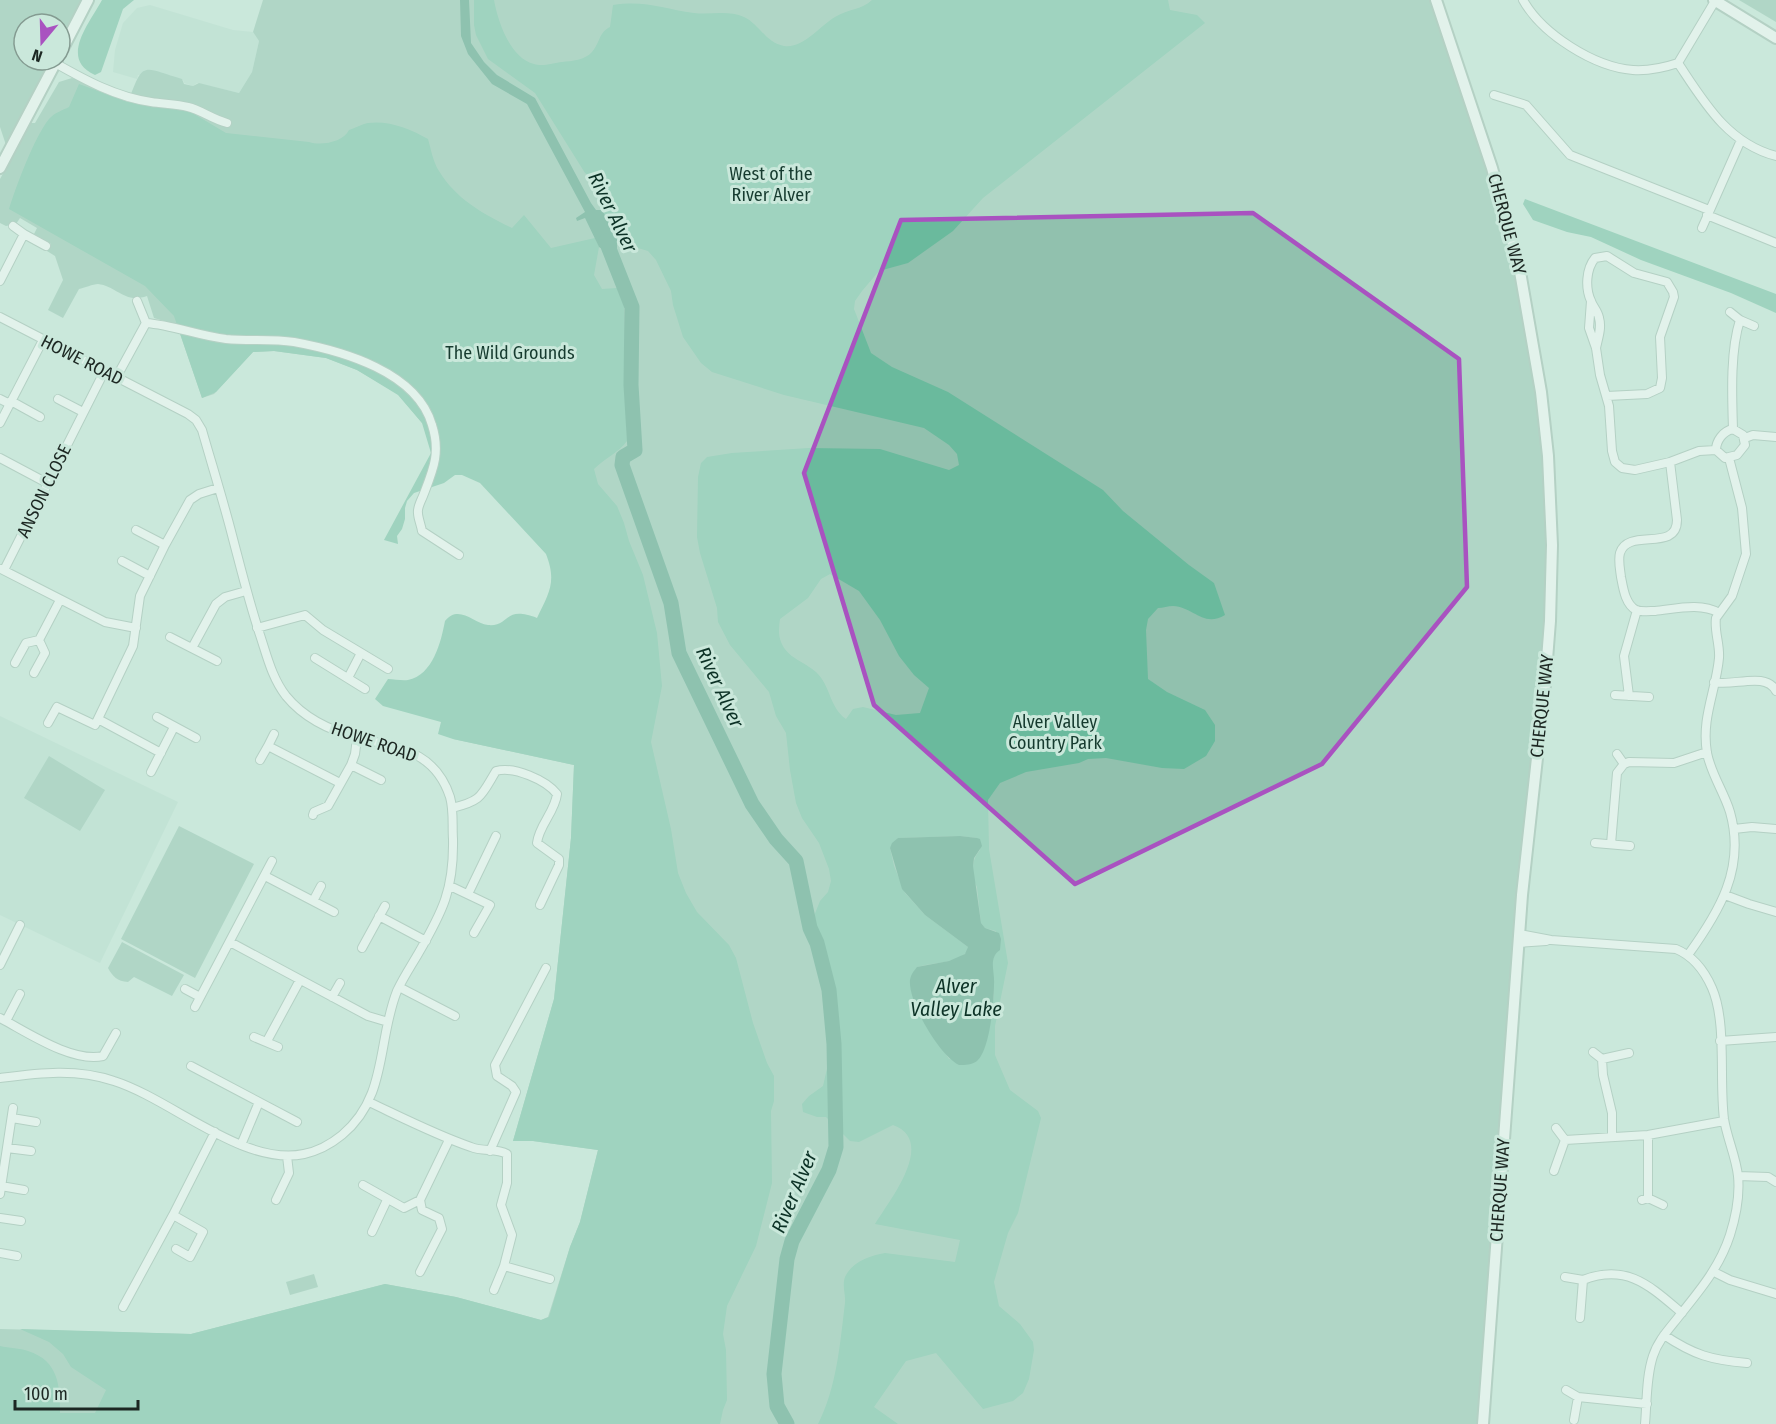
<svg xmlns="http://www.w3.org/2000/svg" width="1776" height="1424" font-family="'Fira Sans Condensed',sans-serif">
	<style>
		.built { fill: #b8decf }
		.green { fill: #91c1ae }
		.forest { fill: #6aba9d; fill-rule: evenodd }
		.water { fill: #45957b }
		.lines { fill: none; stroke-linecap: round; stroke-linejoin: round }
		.river { stroke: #45957b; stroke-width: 15 }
		.street-casing { stroke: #99b5a9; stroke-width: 10 }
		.secondary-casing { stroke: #99b5a9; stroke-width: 14 }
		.street { stroke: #fff; stroke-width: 8 }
		.secondary { stroke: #fff; stroke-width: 10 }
		.marked { fill: none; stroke: #a952c0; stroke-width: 4.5; stroke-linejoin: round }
		.labels { text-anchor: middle; stroke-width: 6; stroke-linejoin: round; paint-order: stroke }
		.park-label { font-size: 18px; fill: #163b2f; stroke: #cae8db }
		.street-label { font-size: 18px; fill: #1c2722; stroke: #cae8db }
		.water-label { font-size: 20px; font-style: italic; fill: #0c3226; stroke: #cae8db }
	</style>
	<rect width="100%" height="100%" fill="#cae8db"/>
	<path class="built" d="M150 5 233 30 253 32 259 41 252 72 239 93 197 83 193 86 184 83 183 80 138 75 137 79 113 72 115 50 123 23 137 8Z
		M0 716 178 802 100 963 0 915Z"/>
	<path class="green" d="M0 0H83L60 44V24H24V60H52L6 145 0 127Z
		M263 0H1431L1492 168 1541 392 1552 545 1522 895 1483 1424H0V1329L191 1334 385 1284 456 1297 541 1320 548 1317 570 1247 580 1222 598 1150 533 1141H513L554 999 571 838 574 765 453 739 615 535 422 423 398 394 357 370 326 358 274 351 253 352 214 394 202 398 177 325 154 318 147 296C124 304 117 286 98 284 93 284 84 288 79 289L63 318 48 310 63 280 55 256 47 251 51 244 34 234 37 228 20 218 16 224 6 226 0 223V179L31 123H35L59 82 72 78 84 82 107 95 128 102C144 60 141 67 182 79L184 84 193 86 199 83 239 93 252 72 259 41 253 32Z
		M1739 0H1776V22Z
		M49 756 105 790 80 831 24 798Z
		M179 826 254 864 195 978 121 939Z
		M122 942 184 975 172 996 134 977 128 982C117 981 113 977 108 968Z
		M314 1274 318 1287 290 1295 286 1282Z"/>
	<path class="forest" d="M102 0H134L123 9 101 72 95 75C59 59 89 24 102 0Z
		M474 0H494C498 22 510 58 534 64 542 67 554 63 562 62 572 61 585 60 592 52 600 43 599 32 610 27L613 5C646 0 663 9 694 13 710 15 729 10 744 17 759 24 766 43 784 46 803 49 821 25 835 17 847 9 862 10 872 0H1168L1170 10 1197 15 1205 23 983 198 953 231 908 263 879 271 862 291 855 301 854 309 871 353 892 367 948 392 1103 490 1123 511 1189 565 1214 583 1225 615C1203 628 1194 607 1173 606 1168 606 1163 608 1158 608L1148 619 1146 630 1148 679 1167 692 1205 710 1215 725V741L1206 756 1184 769 1162 768 1106 758 1088 759 1079 763 1026 772 1000 783 988 800 989 849 1008 963 995 1026V1055L1010 1090 1038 1111 1041 1118 1018 1213 1008 1233 994 1282 999 1306 1020 1324 1033 1342 1034 1350 1029 1379 1023 1393 1013 1401 983 1409 936 1353 906 1361 874 1407 898 1424H818C837 1387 840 1343 845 1303 846 1294 841 1284 846 1275 853 1262 871 1255 885 1253L955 1262 960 1240 875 1224C890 1200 937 1141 893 1125L859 1142 850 1141 826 1117H817L803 1112 802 1104 809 1096 823 1086 838 1021 835 998 814 916 820 901 828 892 831 881 829 869 819 843 802 818 796 803 790 770 786 733 776 716 769 692 730 645 718 622 717 608 700 553 697 537 698 477 701 463 707 457 732 453 809 448 880 449 949 470 959 465 957 454 949 445 924 428 784 395 712 372 701 363 683 337 673 305 671 291 656 260 648 251 631 246 617 237 602 210 604 195 599 183 585 173 535 93 488 59 476 35 474 25ZM830 574 859 591 880 620 899 656 914 675 929 688 920 713 896 715 863 707 853 709 846 719C829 707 831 686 816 672 805 662 787 658 781 642 778 634 779 627 780 619L808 598 821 579ZM960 836 977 838 980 850C971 860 971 875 977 887L981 923 985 928 996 931V952L992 961 994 996 984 1048 949 1059 926 1024 915 1002 917 967C934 962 954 964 967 952L968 947 925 915 905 893 894 866 890 848 898 838Z
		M79 84 128 102 147 106H165L189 111 226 133 309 142C322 146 343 142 349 130 355 128 362 124 368 123 388 120 411 129 428 139 431 149 433 162 439 171 456 199 483 214 512 228L524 215 551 248 595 238 599 247 594 275 602 289 617 288 624 306 627 441C618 453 605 458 594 469L598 484 617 506 624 523 629 541 643 575 657 633 662 686 651 742 671 829 678 873 686 893 697 912 729 945 736 958 753 1023 767 1063 774 1076V1101L771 1111 772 1183 756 1246 727 1306 723 1334 726 1350 727 1400 723 1410 720 1424H0V1346C9 1348 20 1348 28 1351 59 1361 60 1386 60 1413H95L106 1390 71 1367 63 1354 49 1342 20 1329 191 1334 385 1284 456 1297 541 1320 549 1317 570 1247 580 1222 598 1150 533 1141H513L554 999 571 838 574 765 453 739 438 734 441 722 383 706 375 699 388 679C394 679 402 681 408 680 433 675 441 642 445 621 459 604 473 623 488 625 510 627 503 605 537 618 549 593 557 582 546 554L480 483 462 475H455L444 483 414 493 407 501 405 508V519L402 529 397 536 398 544 384 540 431 453 422 423 398 395 357 370 326 358 274 351 253 352 216 392 202 398 174 316 145 286 9 209C17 184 34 138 49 119 54 113 63 110 69 107Z
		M1525 199 1776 294V313L1731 293 1641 260 1591 237 1567 232 1533 220 1523 204Z"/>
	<path class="water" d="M460 0H469L471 43 484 62 497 75 535 98 591 203 596 210H602L617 237V256L610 260 604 250 599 247 585 218 577 221 576 218 585 212 527 104 492 84 468 54 461 36Z
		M960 836 977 838 980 839 982 846 974 858 973 866 981 923 985 928 999 933 1001 939 1000 950C988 958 995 972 994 984 994 1001 990 1050 977 1061 972 1065 965 1065 959 1065 939 1055 908 1002 910 980 911 974 914 971 917 967L949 961 965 954 968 947 925 915 902 889 890 848 892 843 898 838Z"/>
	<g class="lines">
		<path class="river" d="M606 241 632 307 631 385 635 450 623 457 622 465 671 603 679 653 752 804 776 839 796 861 810 928 817 943 829 990 834 1044 836 1147 829 1170 792 1241 787 1259 774 1374 777 1406 787 1424"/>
		<defs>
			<path id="street" d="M1523 0C1542 34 1594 67 1633 70 1649 71 1663 68 1678 63
				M1715 1 1678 63C1704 102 1727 143 1776 156
				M55 63C85 80 116 97 151 102 163 104 176 104 188 107 201 110 212 119 227 123
				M1494 95 1526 105 1570 155 1709 210
				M1707 215 1776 243
				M13 226 24 234
				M1702 228 1741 140
				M0 281 24 234 46 246
				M137 301 146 323
				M1591 301 1589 328 1596 348 1600 375 1609 406 1612 451 1615 462 1622 468 1635 470 1670 462 1699 451 1716 450
				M1730 312 1740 320 1754 326
				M0 317 188 414 196 420 202 430C212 465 223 500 232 535 241 569 249 602 260 635 267 656 272 678 286 696 304 718 331 731 359 738 399 748 435 751 450 797 454 811 452 826 453 839 454 889 443 911 418 954 411 966 403 978 397 991 377 1041 388 1097 342 1135 331 1144 318 1151 304 1154 244 1167 171 1099 114 1081 76 1068 39 1073 0 1078
				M1596 348C1598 338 1602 328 1599 318 1598 311 1593 307 1591 301 1585 288 1586 269 1595 258L1607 256 1634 273 1667 282 1673 292 1674 297 1660 337 1662 378 1660 388 1647 394 1607 396
				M116 378 146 323C173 325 199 336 226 339 249 341 272 339 294 342 343 351 417 372 432 425 441 453 433 470 423 496 421 501 417 508 418 513 418 518 421 525 422 531L459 555
				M0 399 10 404
				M58 399 83 412
				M11 401 40 417
				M0 423 43 340
				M1733 429C1732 396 1730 351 1740 320
				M1733 429 1743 435 1745 445 1737 455 1725 458 1716 450C1716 441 1723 431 1733 429Z
				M1745 438 1753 435 1776 437
				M0 458 47 483
				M1670 462 1677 520C1677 553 1628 527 1620 553 1618 560 1620 569 1621 577 1623 587 1625 604 1636 610 1641 612 1650 611 1655 611 1675 609 1701 602 1719 613
				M136 530 165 545
				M122 561 150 576
				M1 569 105 622 136 628
				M4 570 104 372
				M257 628 305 615 323 630 388 669
				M170 637 217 661
				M39 640 60 600
				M192 648 216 604 225 597 246 591
				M315 658 365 689
				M15 663 26 643 39 640 45 653 34 673
				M348 678 361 653
				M1714 682C1732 687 1766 671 1776 691
				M1615 695 1649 697
				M1629 696 1624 656 1637 610
				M157 717 196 738
				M98 719 161 753
				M48 723 57 707 95 725 133 646 140 596 165 545 190 500 199 494 218 488
				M268 746 274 734
				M1617 754 1624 764
				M260 760 268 746 340 783
				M351 765 381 780
				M151 772 174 727
				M452 808C482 801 481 796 496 771 514 766 546 780 557 794 555 812 539 825 537 843L559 859V865L540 905
				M313 815 314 812 328 806 351 765 355 754 357 738
				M1734 829 1752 827 1776 829
				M1595 843 1630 846
				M1611 844 1617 773 1624 764 1629 762 1674 763 1707 752
				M265 876 334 912
				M450 886 490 905 474 933
				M468 894 496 836
				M1725 895 1749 904 1776 912
				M313 901 321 886
				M379 916 426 941
				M1519 934 1551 940 1676 949C1693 956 1705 972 1712 988 1727 1022 1719 1080 1724 1119 1727 1138 1736 1157 1738 1176 1740 1196 1736 1216 1730 1235 1720 1266 1701 1289 1680 1315 1670 1328 1658 1340 1653 1356 1646 1377 1647 1402 1645 1424
				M230 942 368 1016 388 1022
				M1518 943 1546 941
				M362 948 385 906
				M1688 955C1719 912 1746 868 1730 812 1724 792 1711 774 1707 753 1701 718 1716 691 1719 658 1720 644 1714 631 1716 618L1732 596 1746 554 1742 508 1729 458
				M0 965 20 925
				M399 987 455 1016
				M185 989 200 997
				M332 997 340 983
				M195 1007 272 861
				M0 1018C27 1032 72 1063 103 1056L116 1033
				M6 1021 20 994
				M254 1037 278 1047
				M267 1041 300 980
				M1720 1041 1776 1037
				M1593 1052 1602 1059
				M191 1066 297 1122
				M369 1102C403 1118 436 1135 471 1147 483 1152 496 1148 507 1154V1183L501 1205 512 1235 504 1266 494 1290
				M12 1118 36 1122
				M1556 1128 1565 1140
				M1648 1135V1198
				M1612 1137V1113L1603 1075 1602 1059 1629 1053
				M241 1145 259 1102
				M7 1148 31 1151
				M490 1151 516 1092 512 1086 497 1076 495 1065 546 968
				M1554 1171 1565 1140 1648 1135 1724 1121
				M1738 1176 1768 1177 1776 1182
				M363 1185 404 1208 420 1200
				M1 1186 24 1190
				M0 1194 13 1108
				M276 1200 289 1173 287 1156
				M1642 1200 1648 1198 1663 1205
				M0 1218 21 1221
				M372 1232 387 1200
				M176 1249 190 1257 203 1232 173 1215 215 1132
				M0 1253 17 1256
				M504 1266 550 1279
				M420 1272 442 1229 439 1218 422 1210 420 1200 449 1140
				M1714 1272 1730 1280 1776 1294
				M1565 1277 1583 1280
				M123 1307 173 1215
				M1580 1318 1583 1280C1627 1263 1650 1286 1682 1313
				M1664 1335C1694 1355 1711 1360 1747 1363
				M1566 1390 1578 1397
				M1574 1420 1578 1397 1647 1404"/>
			<path id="secondary" d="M1436 0 1492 168 1519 266 1541 392 1548 456 1552 545 1550 621 1545 685 1522 895 1483 1424
				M1714 0 1776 38
				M60 54 88 0
				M0 168 57 60"/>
		</defs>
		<use href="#street" class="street-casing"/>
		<use href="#secondary" class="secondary-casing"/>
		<use href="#street" class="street"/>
		<use href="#secondary" class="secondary"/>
	</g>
	<path d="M0 0H1776V1424H0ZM1253 213 1459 359 1467 587 1322 764 1075 884 874 705 804 473 901 220Z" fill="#cae8db" fill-opacity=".55" fill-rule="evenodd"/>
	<path class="marked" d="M1253 213 1459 359 1467 587 1322 764 1075 884 874 705 804 473 901 220Z"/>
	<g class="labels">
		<g class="park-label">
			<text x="771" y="180">West of the<tspan x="771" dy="21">River Alver</tspan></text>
			<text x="510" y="359">The Wild Grounds</text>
			<text x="1055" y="728">Alver Valley<tspan x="1055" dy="21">Country Park</tspan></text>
		</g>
		<g class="street-label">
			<text transform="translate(1507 224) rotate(75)" y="6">CHERQUE WAY</text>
			<text transform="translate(82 360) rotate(27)" y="6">HOWE ROAD</text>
			<text transform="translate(44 491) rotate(-64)" y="6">ANSON CLOSE</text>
			<text transform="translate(1542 706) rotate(-84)" y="6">CHERQUE WAY</text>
			<text transform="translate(374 742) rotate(19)" y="6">HOWE ROAD</text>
			<text transform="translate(1500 1190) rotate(-86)" y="6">CHERQUE WAY</text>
		</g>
		<g class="water-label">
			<text transform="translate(613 212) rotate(64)" y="7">River Alver</text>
			<text transform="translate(720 687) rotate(65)" y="7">River Alver</text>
			<text x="956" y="993">Alver<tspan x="956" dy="23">Valley Lake</tspan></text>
			<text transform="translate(794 1192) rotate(-67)" y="7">River Alver</text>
		</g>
	</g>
	<g transform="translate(42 42) rotate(199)"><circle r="28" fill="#cae8db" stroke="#849b91" stroke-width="1.5"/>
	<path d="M0-4.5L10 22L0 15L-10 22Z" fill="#a952c0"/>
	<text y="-9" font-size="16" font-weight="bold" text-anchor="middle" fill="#1c2722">N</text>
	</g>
	<path d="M15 1400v9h123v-9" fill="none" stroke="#1c2722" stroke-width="3"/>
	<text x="24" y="1400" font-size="18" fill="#1c2722" stroke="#cae8db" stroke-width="4.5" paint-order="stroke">100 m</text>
</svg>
